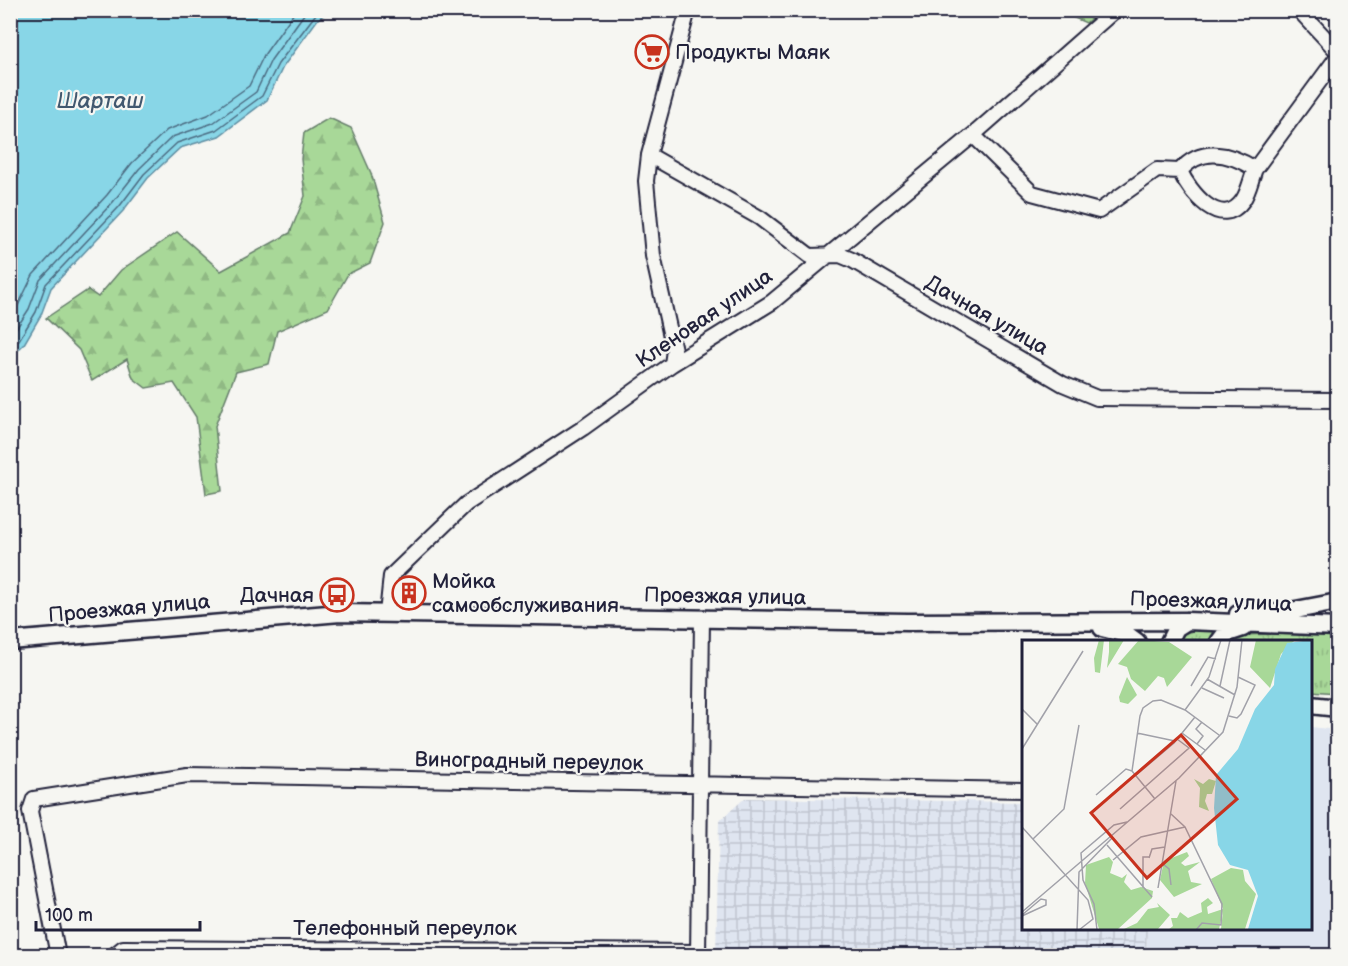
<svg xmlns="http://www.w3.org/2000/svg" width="1348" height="966" font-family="'Balsamiq Sans',sans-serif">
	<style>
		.built { fill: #dfe5f0 }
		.industrial { fill: url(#industrial-grid) }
		.grass { fill: url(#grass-tufts); stroke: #657d6a; stroke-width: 1.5 }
		.forest { fill: url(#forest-firs); stroke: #657d6a; stroke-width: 1.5 }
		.water { fill: #88d6e7; stroke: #5f8ea2; stroke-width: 1.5 }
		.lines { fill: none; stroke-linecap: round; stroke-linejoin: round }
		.shore { stroke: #4b6a80; stroke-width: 1.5 }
		.minor-casing { stroke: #22223b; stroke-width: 18 }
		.major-casing { stroke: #22223b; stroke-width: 21 }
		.minor { stroke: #f6f6f2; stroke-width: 14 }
		.major { stroke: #f6f6f2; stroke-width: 16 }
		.labels { text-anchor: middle; stroke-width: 4.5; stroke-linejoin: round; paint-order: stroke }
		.poi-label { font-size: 21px; fill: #22223b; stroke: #f6f6f2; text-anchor: start }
		.street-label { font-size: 21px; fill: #22223b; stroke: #f6f6f2 }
		.water-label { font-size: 22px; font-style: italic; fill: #41586f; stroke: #f6f6f2 }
		.inset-road { fill: none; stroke: #a1a1a9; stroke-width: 1.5 }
		.view { fill: #c8321e; fill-opacity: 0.15; stroke: #c8321e; stroke-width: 3 }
		.inset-edge { fill: none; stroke: #22223b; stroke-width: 3 }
	</style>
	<defs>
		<pattern id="industrial-grid" width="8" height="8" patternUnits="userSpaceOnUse" patternTransform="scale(1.5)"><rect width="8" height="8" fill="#dfe5f0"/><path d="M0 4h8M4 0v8" fill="none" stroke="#bfc4cf"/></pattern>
		<pattern id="grass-tufts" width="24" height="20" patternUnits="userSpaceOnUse" patternTransform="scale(1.5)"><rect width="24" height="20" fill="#a8d898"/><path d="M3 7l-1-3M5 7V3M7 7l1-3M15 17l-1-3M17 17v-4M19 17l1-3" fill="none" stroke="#90b984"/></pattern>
		<pattern id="forest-firs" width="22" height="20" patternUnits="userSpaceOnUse" patternTransform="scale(1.5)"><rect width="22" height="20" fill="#a8d898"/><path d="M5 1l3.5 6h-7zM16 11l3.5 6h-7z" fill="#90b984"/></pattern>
	</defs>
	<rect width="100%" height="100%" fill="#f6f6f2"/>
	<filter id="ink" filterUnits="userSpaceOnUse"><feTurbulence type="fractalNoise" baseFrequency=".0167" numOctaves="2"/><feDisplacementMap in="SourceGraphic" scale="12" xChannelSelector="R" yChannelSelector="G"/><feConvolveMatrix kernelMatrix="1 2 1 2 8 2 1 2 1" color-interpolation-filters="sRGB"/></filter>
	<g filter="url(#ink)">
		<path class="built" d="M1311 727 1337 730V955H1146L1147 929 1310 928Z"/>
		<path class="industrial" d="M745 798 1024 802V928L1147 929 1146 955H716L719 821Z"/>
		<path class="grass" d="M1196 630 1218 632 1212 642H1176L1182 634Z
			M1337 632V693L1311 691 1310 642H1231L1241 635Z"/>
		<path class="forest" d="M1058 11H1100L1086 23Z
			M329 118 351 128 371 173 385 222 370 263 348 274 328 309 277 331 269 364 236 372 215 426 222 491 206 494 196 417 174 383 146 388 133 378 127 359 92 381 79 350 46 318 88 290 98 297 121 270 177 232 221 271 290 233 305 196 301 159 304 133Z"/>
		<path class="water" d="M11 10 329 11 318 19 283 67 267 100 219 136 180 148 148 178 123 211 51 288 41 315 24 344 11 357Z"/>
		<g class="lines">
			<path class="shore" d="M10 322 33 275 107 195 132 163 167 130 208 115 249 86 264 55 296 10
				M10 338 29 309 40 280 113 202 139 169 172 137 213 123 256 92 271 60 307 10
				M10 349 19 340 36 312 46 284 119 207 144 174 177 143 216 130 262 96 278 64 319 10"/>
			<defs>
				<path id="minor" d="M1299 10 1338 52
					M973 135 1032 193 1099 211 1157 170 1180 171
					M649 155 760 218 810 256 840 255 852 260 1063 384 1097 398 1338 400
					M1180 171C1189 191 1221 232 1243 200 1249 191 1251 179 1255 169L1338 56
					M1180 171C1201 146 1230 153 1255 169
					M672 364 674 350 653 256 646 181 649 155 688 10
					M387 614 391 576 466 504 583 428 672 364 772 302 973 135 1115 10
					M58 956 30 811 34 799 187 775 1024 790
					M113 956 123 948 699 952
					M698 956 702 618"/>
				<path id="major" d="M1238 614 1280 613 1338 602
					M1102 628 1126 634 1137 642
					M10 641 340 613 907 622 1187 621 1338 627
					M1169 642 1176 628 1187 621
					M1219 642 1225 634 1243 628
					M1310 705 1338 708"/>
			</defs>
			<use href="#minor" class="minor-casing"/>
			<use href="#major" class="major-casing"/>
			<use href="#minor" class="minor"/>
			<use href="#major" class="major"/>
		</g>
	</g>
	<defs>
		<symbol id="supermarket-ring" viewBox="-11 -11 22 22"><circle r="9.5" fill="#f6f6f2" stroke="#c8321e" stroke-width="1.5"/><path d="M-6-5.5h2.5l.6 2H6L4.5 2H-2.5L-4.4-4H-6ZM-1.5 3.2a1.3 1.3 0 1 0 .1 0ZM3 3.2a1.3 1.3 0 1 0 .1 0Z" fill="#c8321e"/></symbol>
		<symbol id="building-ring" viewBox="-11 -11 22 22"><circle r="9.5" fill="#f6f6f2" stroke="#c8321e" stroke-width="1.5"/><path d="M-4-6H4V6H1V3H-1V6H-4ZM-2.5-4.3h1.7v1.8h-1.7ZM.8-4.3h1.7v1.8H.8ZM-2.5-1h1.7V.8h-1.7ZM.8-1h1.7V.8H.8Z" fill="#c8321e"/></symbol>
		<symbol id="bus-ring" viewBox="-11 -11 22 22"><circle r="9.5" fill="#f6f6f2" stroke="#c8321e" stroke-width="1.5"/><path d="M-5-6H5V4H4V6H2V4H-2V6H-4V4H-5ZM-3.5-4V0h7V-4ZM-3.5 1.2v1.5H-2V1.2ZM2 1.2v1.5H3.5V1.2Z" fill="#c8321e"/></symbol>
	</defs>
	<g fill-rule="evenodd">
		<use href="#supermarket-ring" x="633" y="33" width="38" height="38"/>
		<use href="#building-ring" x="390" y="574" width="38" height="38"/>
		<use href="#bus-ring" x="318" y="576" width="38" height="38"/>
	</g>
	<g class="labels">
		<g class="poi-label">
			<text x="675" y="59">Продукты Маяк</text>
			<text x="432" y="588">Мойка<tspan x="432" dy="24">самообслуживания</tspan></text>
			<text x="314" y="602" text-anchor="end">Дачная</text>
		</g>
		<g class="street-label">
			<text transform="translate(987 315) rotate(30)" y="7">Дачная улица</text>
			<text transform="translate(704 318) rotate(-34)" y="7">Кленовая улица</text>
			<text transform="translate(725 596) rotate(1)" y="7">Проезжая улица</text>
			<text transform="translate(1211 601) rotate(2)" y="7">Проезжая улица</text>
			<text transform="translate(129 608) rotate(-5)" y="7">Проезжая улица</text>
			<text transform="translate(529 761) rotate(1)" y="7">Виноградный переулок</text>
			<text x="405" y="935">Телефонный переулок</text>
		</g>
		<g class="water-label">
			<text x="100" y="108">Шарташ</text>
		</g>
	</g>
	<g transform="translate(1022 640)">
		<rect width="290" height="290" fill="#f6f6f2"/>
		<path d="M77 0H82L78 33 73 32 72 18ZM87 0H102L85 28 87 12ZM117 0 147 2 170 17 145 47 142 38 136 36 123 51 109 39 105 27 96 24ZM105 37 115 55 106 64 98 62 97 57ZM172 139 181 144 187 139 194 141 190 154H185L183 161 187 171 177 167 178 148ZM165 212 167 216 159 223 163 226 178 222 166 231 169 242 180 244 152 257 138 240 142 221ZM87 217 91 222 88 233 100 238 105 234 102 242 109 250 119 247 131 251 130 258 96 289H77L63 243 64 225ZM209 228 221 230 223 241 234 254 223 289H199L201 271 197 289 146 290 151 286 149 278H155L158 272 166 278 180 272 179 263 186 258 191 263 185 267 186 274 201 269 189 239ZM135 263 148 275 136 289H102L115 283 126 269 137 267Z" fill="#a8d898"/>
		<path d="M234 0H273L259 14 248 48 228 27Z" fill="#a8d898"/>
		<path d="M289 0V289H226L236 256 226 230 208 225 196 205 192 168 194 135 216 109 233 69 252 45 253 29 265 3Z" fill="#88d6e7"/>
		<path class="inset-road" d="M185 39 213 55M169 46 186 17 194 19M198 46 208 0M180 48 202 58M0 69 15 84M163 70 187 37 199 0M207 76 215 78 219 74 233 45 216 37M115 93 153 101M160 93 183 110M175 104 181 96 174 89 180 82M0 109 61 11M110 131 133 159M113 136 152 103 173 77M74 155 104 129 110 131 118 76 121 68 131 61 139 60 163 70 197 95M98 169 167 108 155 99M149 174 163 187 200 264 199 285 180 283 174 290M0 187 66 260 71 279 57 290M11 199 42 169 57 85M85 205 130 257M127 218 130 209 143 207M91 220 119 197 163 187M141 224 147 229 149 245M121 248V217H127M136 248 154 141M0 272 157 138 201 92 215 47 220 0M0 275 19 259 24 260V265L0 276M55 290 57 232 91 197M75 290 72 264 61 240 59 213 92 185 105 182"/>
		<path class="view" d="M159 95 215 159 125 238 69 173Z"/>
		<rect width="290" height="290" class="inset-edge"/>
	</g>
	<rect width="1348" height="966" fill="none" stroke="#f6f6f2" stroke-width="36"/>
	<rect x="18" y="18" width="1312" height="930" fill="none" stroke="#22223b" stroke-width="2" filter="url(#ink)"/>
	<path d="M36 921v9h164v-9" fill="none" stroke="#22223b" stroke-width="3"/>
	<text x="45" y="921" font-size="18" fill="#22223b" stroke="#f6f6f2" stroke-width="4.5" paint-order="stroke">100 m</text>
</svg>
